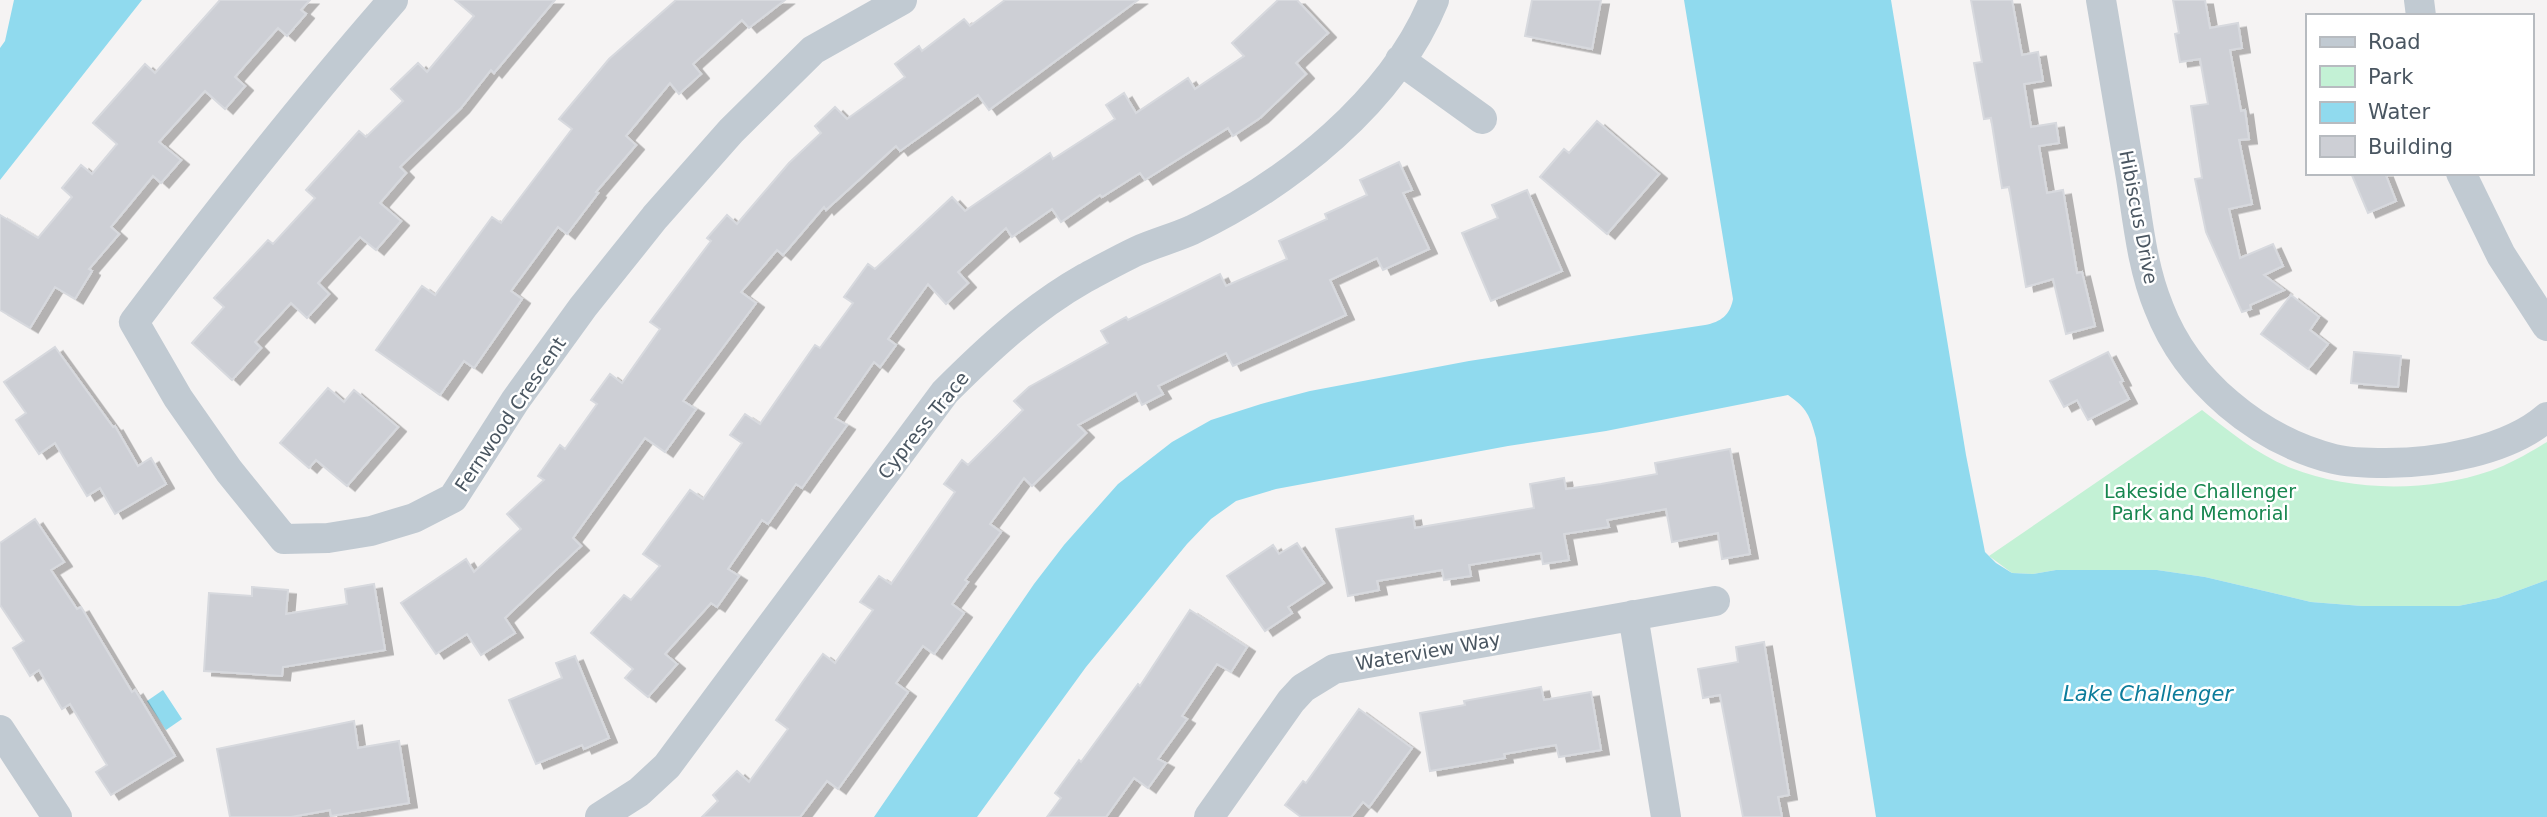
<svg xmlns="http://www.w3.org/2000/svg" width="2547" height="817" font-family="'DejaVu Sans',sans-serif">
	<style>
		.green { fill: #c3f1d5 }
		.water { fill: #90daee }
		.building { fill: #cdcfd5; stroke: #d7d9de; stroke-width: 2; filter: url(#shadow) }
		.lines { fill: none; stroke-linecap: round; stroke-linejoin: round }
		.minor { stroke: #c1cad2; stroke-width: 30 }
		.labels { text-anchor: middle; stroke-width: 5; stroke-linejoin: round; paint-order: stroke }
		.street-label { font-size: 19px; fill: #4a5661; stroke: #fff }
		.park-label { font-size: 19px; fill: #17864f; stroke: #fff }
		.water-label { font-size: 21px; font-style: italic; fill: #0c7c9b; stroke: #fff }
	</style>
	<defs>
		<filter id="shadow"><feDropShadow dx="8" dy="4.5" stdDeviation="0" flood-color="#0004"/></filter>
	</defs>
	<rect width="100%" height="100%" fill="#f5f3f3"/>
	<path class="green" d="M2202 410C2230 432 2258 455 2291 468 2352 492 2429 492 2490 471 2510 464 2529 453 2547 442V580L2498 598 2458 606H2362L2311 602 2205 577 2157 570H2056L2033 574 2012 573 1989 556Z"/>
	<path class="water" d="M14 0H142L0 180V48L5 41Z
		M1684 0H1891L1966 455 1985 552 1996 563 2012 573 2033 574 2056 570H2157L2205 577 2311 602 2362 606H2458L2498 598 2547 580V817H1876L1816 438C1810 416 1807 408 1788 395L1606 431 1508 446 1276 489 1236 501 1211 519 1187 544 1086 667 977 817H874L1034 584 1064 545 1118 484 1172 442 1211 420 1261 404 1310 391 1469 361 1705 325C1721 322 1730 315 1733 299Z
		M163 690 182 719 166 730 147 701Z"/>
	<path class="building" d="M220 0H310L301 10 306 14 287 36 278 28 235 77 245 86 225 109 205 91 159 142 181 160 161 183 153 176 111 227 119 234 89 269 92 271 75 299 55 287 30 328 0 310V215L38 238 72 197 62 188 81 165 92 174 117 144 93 123 145 64 155 73Z
		M455 0H555L494 73 491 70 461 108 400 167 406 173 380 203 401 221 376 250 360 237 318 283 329 294 307 318 291 303 255 342 261 348 232 380 192 343 224 307 214 298 268 240 273 244 315 198 306 190 359 131 366 137 403 101 391 89 418 63 427 72 474 16Z
		M676 0H785L749 28 742 20 693 64 701 74 679 94 670 83 626 136 636 145 596 192 598 193 567 234 558 227 511 291 522 299 474 368 464 361 440 395 376 350 422 286 435 295 492 217 501 223 572 129 559 119 609 59Z
		M1005 0H1138L989 110 978 95 900 151 896 146 826 210 824 207 783 255 777 250 741 292 756 303 683 401 696 409 665 452 645 438 573 538 581 546 505 618 515 633 481 655 467 634 436 654 401 603 466 559 474 572 521 529 507 514 544 480 538 476 560 445 565 449 597 404 591 400 610 374 622 383 660 329 650 322 711 241 707 238 727 215 737 224 789 163 821 133 815 126 835 107 847 119 905 77 895 64 919 46 922 51 964 19 970 26Z
		M1278 0H1297L1328 33 1296 63 1306 74 1260 118 1233 136 1228 128 1145 180 1140 173 1102 197 1100 195 1061 222 1052 209 1012 237 1006 228 958 272 968 283 946 304 928 284 888 339 896 345 880 367 874 362 835 418 847 425 829 450 802 488 796 484 768 524 762 520 728 569 739 576 717 607 711 603 665 654 677 664 648 697 625 678 633 669 591 633 624 595 631 600 660 566 643 554 690 490 703 499 742 443 730 435 745 414 760 424 815 345 820 348 853 303 844 297 868 264 875 269 952 197 965 211 1050 153 1053 159 1115 119 1106 105 1124 93 1136 113 1188 78 1195 89 1244 56 1232 43Z
		M1532 0H1601L1592 49 1525 36Z
		M1971 0H2012L2022 55 2038 52 2043 81 2024 84 2031 127 2056 123 2059 143 2039 146 2047 193 2063 190 2077 273 2082 272 2095 326 2066 334 2053 279 2026 287 2009 187 2002 188 1991 118 1984 119 1974 63 1982 62Z
		M2173 0H2205L2210 28 2238 23 2242 48 2230 50 2241 111 2245 110 2249 139 2239 140 2252 204 2229 209 2240 258 2273 244 2283 266 2264 275 2284 290 2250 305 2251 309 2242 312 2206 232 2195 179 2202 178 2191 106 2208 104 2200 59 2180 62 2175 34 2179 33Z
		M1597 121 1659 174 1607 234 1540 177 1564 149 1569 153Z
		M1399 162 1412 190 1403 193 1429 249 1383 270 1377 258 1330 280 1346 315 1233 366 1226 353 1158 386 1163 394 1142 405 1136 393 1078 425 1086 433 1032 486 1024 478 990 524 1001 532 965 580 968 582 952 604 964 613 934 654 923 646 896 683 908 692 838 789 827 781 800 817H702L718 801 713 795 737 771 749 782 788 729 776 720 804 680 823 654 835 663 873 610 860 602 879 576 891 584 955 492 944 484 962 460 968 465 1023 410 1014 401 1029 387 1108 343 1101 331 1126 317 1128 320 1220 274 1226 286 1287 259 1279 241 1327 219 1325 214 1367 195 1360 180Z
		M2351 173H2385L2396 201 2368 213Z
		M1527 190 1562 271 1491 301 1462 233 1498 218 1492 205Z
		M2291 295 2319 317 2310 330 2328 344 2308 369 2261 334Z
		M55 347 113 427 115 426 138 466 151 458 166 484 115 514 100 488 87 496 55 443 39 454 16 420 26 413 4 382Z
		M2108 352 2123 381 2120 382 2129 399 2088 420 2077 400 2064 407 2050 381Z
		M2354 352 2401 356 2398 387 2351 383Z
		M328 388 344 402 354 390 398 427 347 486 316 460 309 468 280 443Z
		M1730 449 1750 554 1722 559 1718 533 1672 542 1666 509 1607 520 1609 527 1564 534 1569 560 1543 564 1541 553 1469 565 1471 576 1444 580 1442 570 1377 581 1379 590 1348 596 1336 529 1413 516 1415 528 1534 508 1530 484 1564 478 1566 489 1601 484 1657 474 1655 463Z
		M35 519 64 562 51 570 77 609 81 607 132 692 135 690 175 756 111 795 96 772 107 765 70 704 62 709 39 670 30 676 13 648 24 641 0 605V543Z
		M1297 543 1324 583 1288 607 1292 613 1265 631 1227 576 1273 545 1279 554Z
		M374 584 385 650 283 667 282 676 204 671 209 593 252 596V587L288 590 286 614 347 604 345 589Z
		M1190 610 1247 647 1231 672 1217 664 1182 716 1187 719 1158 759 1166 763 1148 788 1134 778 1106 817H1047L1061 798 1055 793 1079 760 1081 762 1138 684 1140 686Z
		M1764 642 1789 795 1778 797 1782 817H1743L1720 695 1703 698 1698 669 1738 662 1736 647Z
		M575 656 609 738 584 749 582 745 536 764 509 700 562 678 556 663Z
		M1541 687 1544 700 1591 692 1601 750 1559 757 1556 745 1504 754 1505 758 1430 771 1420 713 1465 705 1464 701Z
		M1359 709 1412 748 1369 807 1363 802 1351 817H1301L1285 805 1303 781 1306 783Z
		M354 721 358 748 399 741 409 803 331 816 330 810 291 817H230L217 749Z"/>
	<g class="lines">
		<path class="minor" d="M393 0C302 104 217 212 134 322L178 398 229 471 284 539 328 538 371 531 414 518 453 498 515 401 583 307 655 217 731 131 813 50 902 0
			M2101 0C2111 59 2121 119 2131 178 2138 222 2142 267 2159 308 2187 381 2258 440 2334 459 2350 463 2369 463 2386 463 2436 463 2508 451 2547 417
			M2419 0 2421 16
			M1400 60 1482 119
			M2461 173 2501 255 2547 326
			M1633 615 1666 817
			M0 730 57 817
			M600 817 639 792 667 766 945 392C988 349 1032 308 1085 278 1102 269 1120 259 1137 251 1155 243 1174 238 1192 230 1288 184 1393 101 1434 0
			M1209 817 1291 701 1303 688 1334 669 1715 601"/>
	</g>
	<g class="labels">
		<g class="street-label">
			<text transform="translate(2139 217) rotate(79)" y="7">Hibiscus Drive</text>
			<text transform="translate(510 414) rotate(-56)" y="7">Fernwood Crescent</text>
			<text transform="translate(923 425) rotate(-51)" y="7">Cypress Trace</text>
			<text transform="translate(1428 651) rotate(-10)" y="7">Waterview Way</text>
		</g>
		<g class="park-label">
			<text x="2200" y="498">Lakeside Challenger<tspan x="2200" dy="22">Park and Memorial</tspan></text>
		</g>
		<g class="water-label">
			<text x="2148" y="701">Lake Challenger</text>
		</g>
	</g>
	<rect x="2306" y="14" width="228" height="161" fill="#ffffff" stroke="#b7bbc0" stroke-width="2"/>
	<rect x="2320" y="37" width="35" height="10" fill="#c1cad2" stroke="#b7bbc0" stroke-width="2"/>
	<text x="2368" y="49" font-size="21" fill="#4a5661">Road</text>
	<rect x="2320" y="66" width="35" height="21" fill="#c3f1d5" stroke="#b7bbc0" stroke-width="2"/>
	<text x="2368" y="84" font-size="21" fill="#4a5661">Park</text>
	<rect x="2320" y="102" width="35" height="21" fill="#90daee" stroke="#b7bbc0" stroke-width="2"/>
	<text x="2368" y="119" font-size="21" fill="#4a5661">Water</text>
	<rect x="2320" y="136" width="35" height="21" fill="#cdcfd5" stroke="#b7bbc0" stroke-width="2"/>
	<text x="2368" y="154" font-size="21" fill="#4a5661">Building</text>
</svg>
